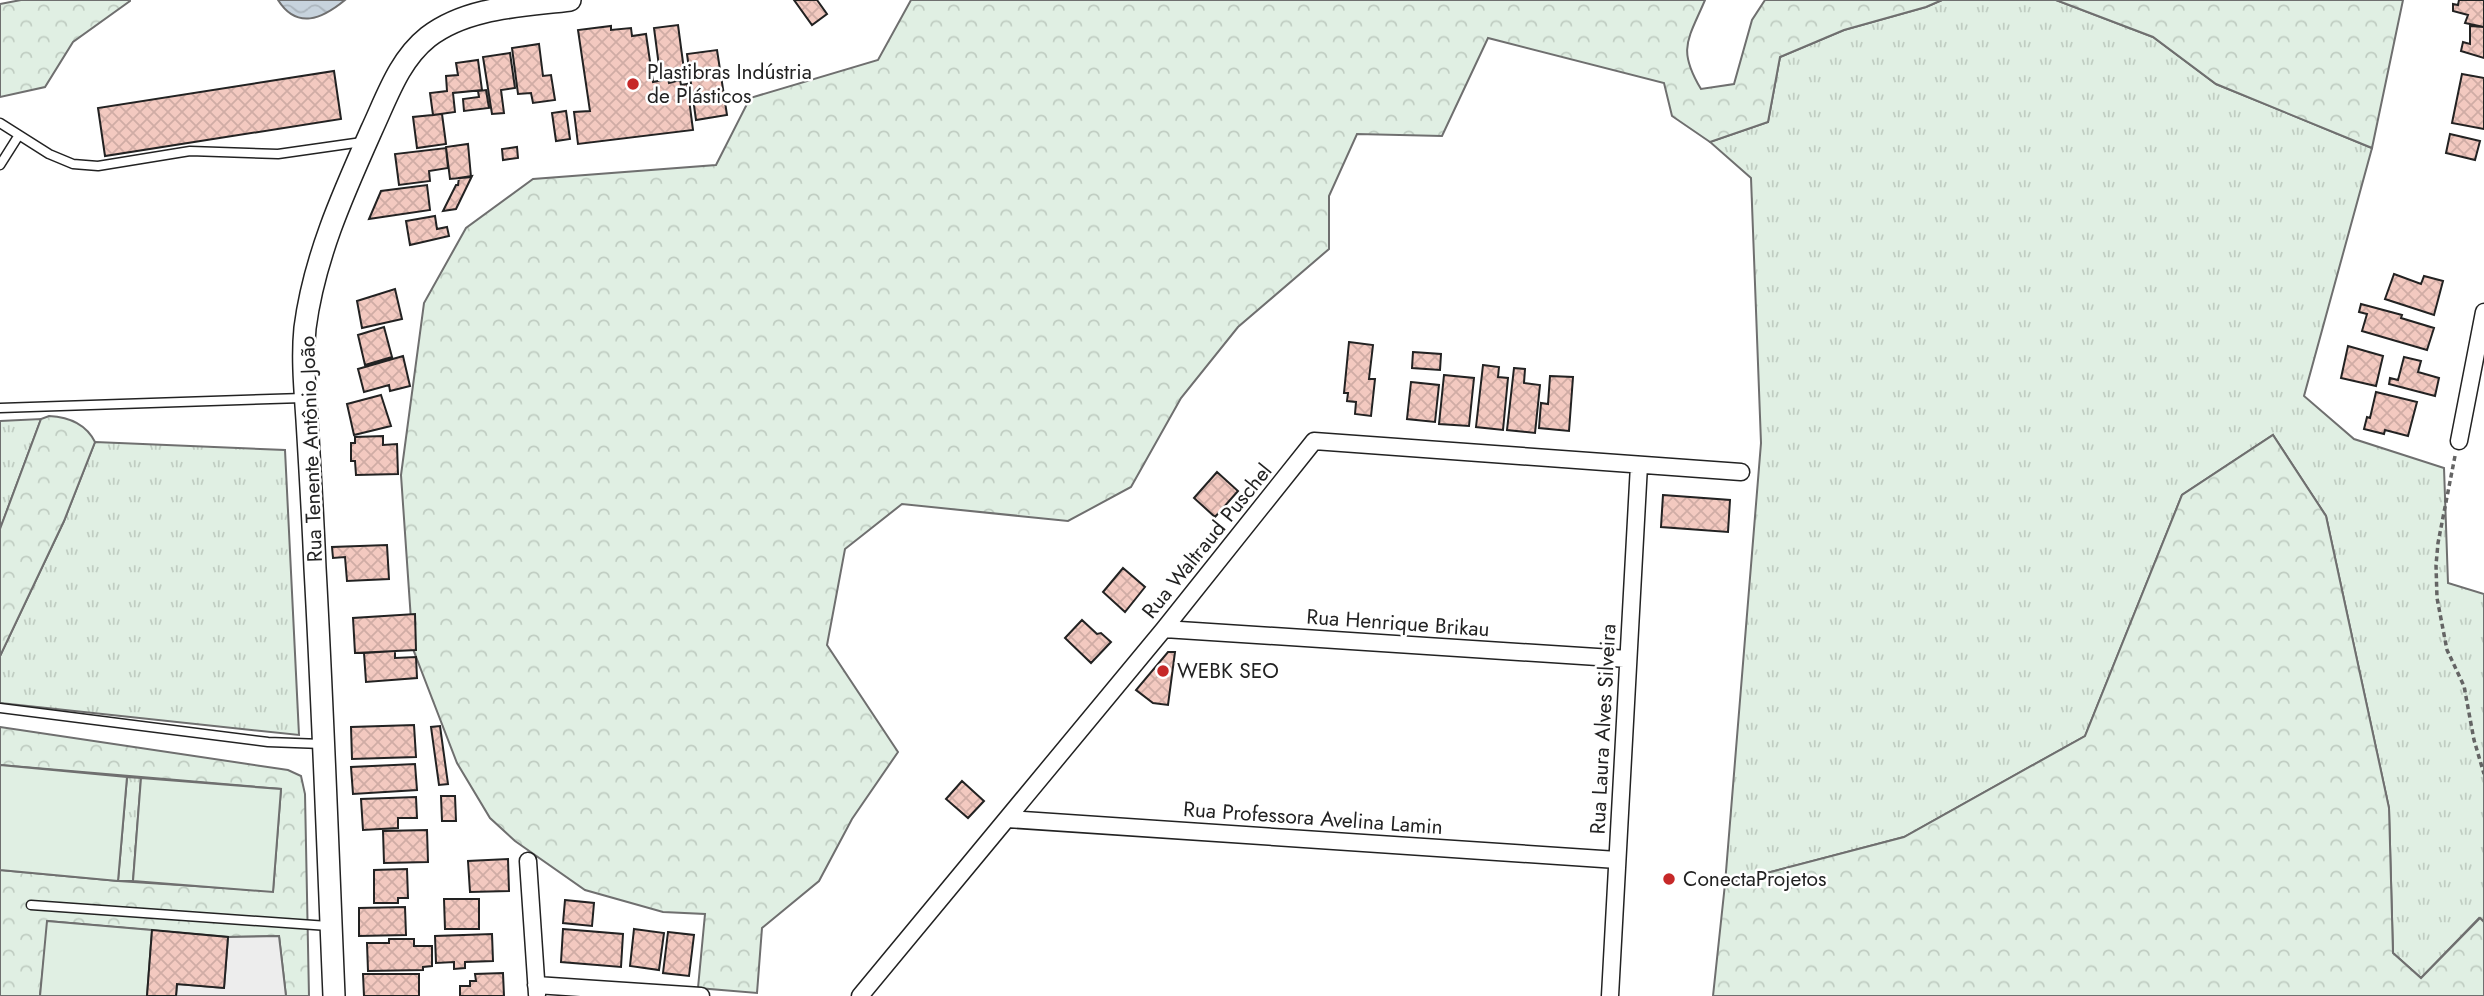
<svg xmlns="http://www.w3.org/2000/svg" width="2484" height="996" font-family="Jost,sans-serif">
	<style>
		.grass { fill: url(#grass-tufts); stroke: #6f6f6f; stroke-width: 2 }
		.forest { fill: url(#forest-crowns); stroke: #6f6f6f; stroke-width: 2 }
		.pitch { fill: #e0efe3; stroke: #6f6f6f; stroke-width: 2 }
		.parking { fill: #ededed; stroke: #6f6f6f; stroke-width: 2 }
		.water { fill: url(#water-waves); stroke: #6f6f6f; stroke-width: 2 }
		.building { fill: url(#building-cross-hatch); stroke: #222; stroke-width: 2 }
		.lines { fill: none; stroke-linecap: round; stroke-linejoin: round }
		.service-casing { stroke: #222; stroke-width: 11 }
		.minor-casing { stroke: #222; stroke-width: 19 }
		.tertiary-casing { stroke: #222; stroke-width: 24 }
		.path { stroke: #646464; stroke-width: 3.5; stroke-dasharray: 5 3.5; stroke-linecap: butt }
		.service { stroke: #fff; stroke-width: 8 }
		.minor { stroke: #fff; stroke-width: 16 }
		.tertiary { stroke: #fff; stroke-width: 21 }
		.poi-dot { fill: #c62828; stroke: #fff; stroke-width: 2.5 }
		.labels { text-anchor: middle; stroke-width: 5; stroke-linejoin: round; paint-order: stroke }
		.poi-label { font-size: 21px; fill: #222; stroke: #fff; text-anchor: start }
		.street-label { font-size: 21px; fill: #222; stroke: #fff }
	</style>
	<defs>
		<pattern id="grass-tufts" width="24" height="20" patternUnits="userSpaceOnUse" patternTransform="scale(1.75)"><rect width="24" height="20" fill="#e0efe3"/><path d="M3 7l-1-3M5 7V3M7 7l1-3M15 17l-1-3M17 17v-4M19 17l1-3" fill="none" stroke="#c0cdc2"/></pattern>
		<pattern id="forest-crowns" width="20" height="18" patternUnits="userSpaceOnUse" patternTransform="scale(1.75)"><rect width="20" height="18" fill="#e0efe3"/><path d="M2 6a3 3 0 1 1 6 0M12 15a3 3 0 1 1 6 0" fill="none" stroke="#c0cdc2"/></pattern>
		<pattern id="water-waves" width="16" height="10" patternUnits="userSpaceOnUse" patternTransform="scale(1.75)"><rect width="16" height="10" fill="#c7d3dd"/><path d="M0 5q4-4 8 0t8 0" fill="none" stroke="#abb5bd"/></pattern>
		<pattern id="building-cross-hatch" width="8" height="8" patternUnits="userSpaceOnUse" patternTransform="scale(1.75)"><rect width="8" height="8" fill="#f3c9c0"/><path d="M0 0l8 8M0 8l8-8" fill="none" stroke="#d0aca5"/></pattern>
	</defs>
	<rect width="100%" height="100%" fill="#fff"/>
	<path class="grass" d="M1942 0H2056L2153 37 2216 84 2372 148 2304 396 2354 439 2444 468 2448 583 2484 594V922L2479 918 2421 978 2393 953 2389 808 2326 516 2273 435 2182 495 2085 736 1904 837 1725 884 1761 443 1751 178 1710 142 1768 122 1780 57 1844 30 1926 7Z
		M41 419 0 529V421Z
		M95 442 285 450 299 735 0 703V656L64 521Z
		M127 777 141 778 133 881H118Z"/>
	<path class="forest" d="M21 0H130V1L73 42 45 87 0 97V4Z
		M911 0H1705C1688 40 1677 49 1701 89L1734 84 1752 20 1765 0H1942L1926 7 1844 30 1780 57 1768 122 1710 142 1672 116 1664 83 1488 38 1442 136 1357 134 1329 196V249L1238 327 1181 398 1131 487 1068 521 902 504 845 549 827 645 898 752 852 819 819 881 762 928 757 993 698 988 705 914 663 912 585 890 515 841 490 818 457 763 413 649 401 475 424 303 466 228 533 179 716 165 750 98 878 60Z
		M2056 0H2403L2372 148 2216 84 2153 37Z
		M49 416C69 417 86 424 95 442L64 521 0 656V529L41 419Z
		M2273 435 2326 516 2389 808 2393 953 2421 978 2480 918 2484 922V996H1713L1725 884 1904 837 2085 736 2182 495Z
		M0 727 288 770 301 776 305 794 309 996H286L279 936 228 937 48 921 40 996H0V870L118 881 273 891 281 789 0 765Z"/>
	<path class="pitch" d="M0 765 127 777 118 881 0 870Z
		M141 778 281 789 273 892 133 881Z
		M47 921 152 930 147 996H40Z"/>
	<path class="parking" d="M279 936 286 996H176L177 984 224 988 228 937Z"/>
	<path class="water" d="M278 0H345C322 19 297 30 278 0Z"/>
	<path class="building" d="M794 0H817L827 14 812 25Z
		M2459 0H2484V27L2465 23 2468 15 2453 11V4L2458 5Z
		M678 25 684 70 660 74 654 28Z
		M611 26V30L631 28 632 36 646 34 653 82 668 79 669 83 680 80 681 85 687 84 693 130 578 144 574 112 590 111 578 30Z
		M2470 26 2484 27V58L2461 51 2463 42 2470 44Z
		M539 44 543 76 551 75 555 100 533 103 531 93 518 94 512 48Z
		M717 50 727 115 696 120 687 54Z
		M510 53 515 88 501 90 504 113 492 114 483 57Z
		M478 60 482 90 453 93 455 112 433 115 430 93 447 91 446 76 458 75 456 63Z
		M334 71 341 119 105 156 98 108Z
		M2462 74 2484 78V129L2452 123Z
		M486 90 489 108 464 111 463 99 479 97 478 91Z
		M566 111 570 139 556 141 552 113Z
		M442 114 446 144 417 148 413 117Z
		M2450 134 2480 141 2475 160 2446 153Z
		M468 144 471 177 450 179 446 147Z
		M517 147 518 158 503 160 502 149Z
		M446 148 448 168 429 171 430 181 399 185 395 154Z
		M472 176 456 209 443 211 456 185H458L459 178Z
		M427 185 430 210 369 219 381 191Z
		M435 216 437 229 447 227 449 236 410 245 406 221Z
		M2394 274 2421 284 2424 276 2443 281 2434 315 2385 299Z
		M395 289 402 319 362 328 357 301Z
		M2361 304 2402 315 2401 318 2434 328 2427 350 2362 331 2367 314 2359 312Z
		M384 327 392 357 365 365 358 335Z
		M1349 342 1373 345 1369 379H1375L1371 416 1355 414 1356 402 1347 401 1348 393H1344Z
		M2348 346 2383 356 2376 386 2341 378Z
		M1413 352 1441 354 1440 370 1412 368Z
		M403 356 410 386 390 391 389 385 364 392 358 369Z
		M2404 357 2421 361 2418 372 2439 378 2435 396 2389 384 2390 378 2398 380Z
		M1483 365 1499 367 1498 377 1508 378 1503 430 1476 427Z
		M1514 368 1525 369 1524 383 1540 385 1535 433 1507 430Z
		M1444 375 1474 378 1469 426 1439 424Z
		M1550 376 1573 377 1569 431 1539 428 1541 403 1548 404Z
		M1411 382 1439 385 1435 422 1407 419Z
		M2376 392 2417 402 2408 436 2385 430 2384 434 2364 429 2367 417 2370 418Z
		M381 395 391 426 354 435 347 404Z
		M383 436V445L397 444 398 474 356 475 355 461H351V443H355V437Z
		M1217 472 1238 491 1215 517 1194 498Z
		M1663 495 1730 500 1728 532 1661 527Z
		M387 545 389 579 347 581 345 557 333 558 332 547Z
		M1123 568 1145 587 1125 612 1103 592Z
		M415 614 416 650 355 653 353 618Z
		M1082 620 1097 634 1101 633 1111 642 1091 663 1065 638Z
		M395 651V658L416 657 417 678 366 682 364 653Z
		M1168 652H1175L1168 705 1153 703 1136 690Z
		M414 725 416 757 352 759 351 727Z
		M440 726 448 784 439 785 431 727Z
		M415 764 417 790 353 794 351 767Z
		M962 781 984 801 968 818 946 799Z
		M441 796H455L456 821H442Z
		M416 797 417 818H398V828L363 830 361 799Z
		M427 830 428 862 384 863 383 831Z
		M508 859 509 891 470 892 468 861Z
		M407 869 408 898H398V903H374V870Z
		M444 899H479V929H445Z
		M565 900 594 903 592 926 563 923Z
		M405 907 406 935 359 936V908Z
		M563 929 623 934 621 967 561 962Z
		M634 929 664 933 659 970 630 966Z
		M152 930 228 937 224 988 177 984 176 996H147Z
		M668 932 694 935 689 976 663 973Z
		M492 934 493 961 465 962V968L454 969V962L436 963 435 936Z
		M389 939H414V946H432V966L423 967V970L368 971 367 943H389Z
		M503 973 504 996H460V986H470V981H476L475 974Z
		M363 974H419V996H364Z"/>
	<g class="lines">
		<defs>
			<path id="service" d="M0 123 49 154 73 164 98 166 190 151 278 154 362 142
				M0 165 19 135
				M0 408 303 398
				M0 708 268 742 322 744
				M31 905 328 926"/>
			<path id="minor" d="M2459 441 2484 312
				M1164 629 1628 659
				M1007 819 1617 860
				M528 861 537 994
				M536 985 701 996
				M860 996 1164 629 1314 441 1741 472
				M1610 996 1639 465"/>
			<path id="tertiary" d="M334 996C328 853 323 711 315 568 313 519 310 469 307 420 305 390 302 358 305 328 314 258 343 194 372 129 387 97 399 60 428 37 467 7 522 6 570 0"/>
		</defs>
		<use href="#service" class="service-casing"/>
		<use href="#minor" class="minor-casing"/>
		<use href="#tertiary" class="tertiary-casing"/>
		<path class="path" d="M2455 456 2438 543 2436 565 2437 598 2447 650 2464 686 2474 740 2484 774"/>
		<use href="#service" class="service"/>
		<use href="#minor" class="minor"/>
		<use href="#tertiary" class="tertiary"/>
	</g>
	<g class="poi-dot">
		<circle cx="633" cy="84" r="7"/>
		<circle cx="1163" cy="671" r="7"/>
		<circle cx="1669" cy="879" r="7"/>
	</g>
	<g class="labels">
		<g class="poi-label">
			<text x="647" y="79">Plastibras Indústria<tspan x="647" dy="24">de Plásticos</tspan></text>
			<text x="1177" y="678">WEBK SEO</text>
			<text x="1683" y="886">ConectaProjetos</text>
		</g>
		<g class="street-label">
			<text transform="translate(311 449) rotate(-92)" y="7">Rua Tenente Antônio João</text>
			<text transform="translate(1207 541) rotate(-51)" y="7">Rua Waltraud Puschel</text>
			<text transform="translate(1398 623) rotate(4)" y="7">Rua Henrique Brikau</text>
			<text transform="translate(1603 729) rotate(-87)" y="7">Rua Laura Alves Silveira</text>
			<text transform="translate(1313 818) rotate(4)" y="7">Rua Professora Avelina Lamin</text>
		</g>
	</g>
</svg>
